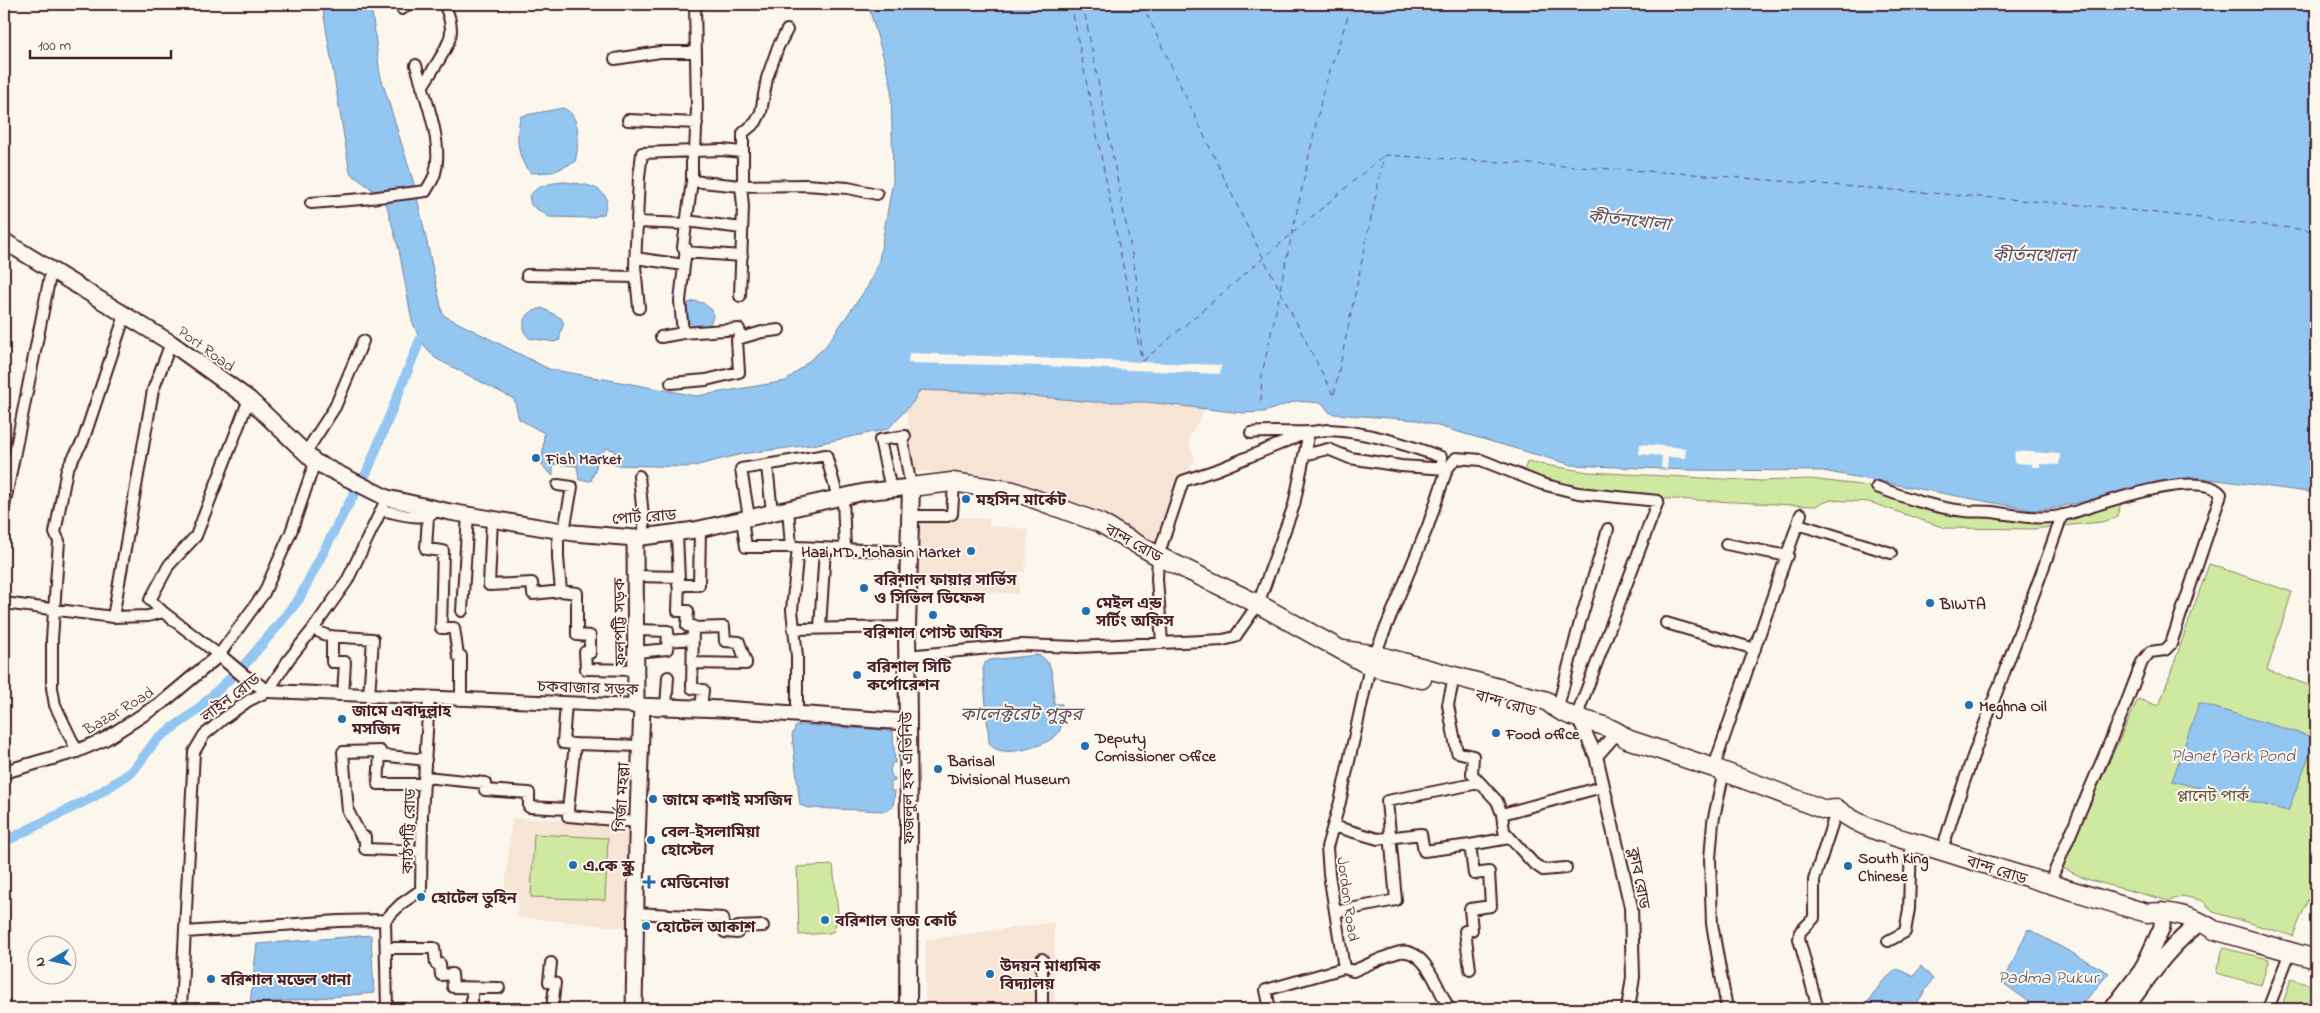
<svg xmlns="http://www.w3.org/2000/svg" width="2320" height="1013" font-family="'Indie Flower','Noto Sans Bengali',sans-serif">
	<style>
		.built { fill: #f6e4d4 }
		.green { fill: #cfeaa0; stroke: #8c8466 }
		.water { fill: #93c6f0; stroke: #7683a1 }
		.pier { fill: #fbf7ec }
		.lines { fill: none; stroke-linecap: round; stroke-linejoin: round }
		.canal { stroke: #93c6f0; stroke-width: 10 }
		.ferry { stroke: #605166; stroke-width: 1; stroke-dasharray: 6 5; stroke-linecap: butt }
		.minor-casing { stroke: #4a1f2b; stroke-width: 14 }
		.tertiary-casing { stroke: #4a1f2b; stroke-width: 16 }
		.secondary-casing { stroke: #4a1f2b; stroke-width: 19 }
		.primary-casing { stroke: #4a1f2b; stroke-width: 20 }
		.trunk-casing { stroke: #4a1f2b; stroke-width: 21 }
		.minor { stroke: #fbf7ec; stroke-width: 10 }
		.tertiary { stroke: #fbf7ec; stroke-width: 12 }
		.secondary { stroke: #fbf7ec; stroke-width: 15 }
		.primary { stroke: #fbf7ec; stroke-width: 16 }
		.trunk { stroke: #fbf7ec; stroke-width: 18 }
		.poi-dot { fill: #1f6fb2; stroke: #fbf7ec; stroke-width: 2 }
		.labels { text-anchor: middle; stroke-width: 4; stroke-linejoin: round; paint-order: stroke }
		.street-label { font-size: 16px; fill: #4a1f2b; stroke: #fbf7ec }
		.poi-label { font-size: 16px; font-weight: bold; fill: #4a1f2b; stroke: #fbf7ec; text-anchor: start }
		.park-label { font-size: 16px; fill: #6b5248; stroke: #fbf7ec }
		.water-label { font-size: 18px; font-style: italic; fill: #605166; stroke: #fbf7ec }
	</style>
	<rect width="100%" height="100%" fill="#fbf7ec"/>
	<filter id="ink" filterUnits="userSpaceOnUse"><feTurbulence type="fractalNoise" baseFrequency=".02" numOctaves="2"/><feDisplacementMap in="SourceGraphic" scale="10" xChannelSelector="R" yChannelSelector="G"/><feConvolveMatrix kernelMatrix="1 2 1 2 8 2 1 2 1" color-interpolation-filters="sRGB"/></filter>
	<g filter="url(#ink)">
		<path class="built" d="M1226 369 1188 440 1195 459 1172 508 1159 548 1151 540 1086 506 998 476 914 471 904 389Z
			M918 514 989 519V526L1028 529 1025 572H1020L1018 594 913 586Z
			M512 818 634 823 631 928 517 917 518 899 504 898Z
			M1054 922 1055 1009H923L925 1008 926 940Z"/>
		<path class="green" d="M1527 462 1588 472 1761 481 1810 479 1877 487 1891 496 2027 519 2122 501 2116 518 2101 522 2033 529 1945 528 1869 502 1831 500 1815 506 1653 498 1575 487 1523 475Z
			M2209 564 2292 592 2267 670 2316 688V880L2293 936 2213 912 2203 901 2183 896 2169 901 2086 879 2061 867 2138 699 2159 706Z
			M534 834 608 838 605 900 531 897Z
			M833 865 838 913 834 931 829 933 799 935 797 867Z
			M2223 948 2269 959 2261 985 2216 973Z
			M2291 979 2316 987V1009H2281Z"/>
		<path class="water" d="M322 4H371L380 74 414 184 443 315 549 369 697 396 786 381 825 347 868 286 879 260 893 180 891 84 868 4H1917L1925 8 1993 4H2316V493L2194 477 2050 509 2032 510 1823 471 1686 470 1572 465 1417 420 1334 414 1329 412 1322 403 1296 401 1264 412 1242 413 1146 402H1093L1010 394 920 390 913 402 888 429 817 444 742 454 690 467 614 465V450L606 448 600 456 591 481 579 480 577 466 553 464V476L542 466 544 433 519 419 514 399 435 358 420 340 412 321 399 250 385 199 350 173Z
			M563 108C582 115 579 145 575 162L553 172 531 173C517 161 515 133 521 116Z
			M564 182C580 184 599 184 607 199L604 214 590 218 549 217 531 205 529 196C538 185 550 183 564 182Z
			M695 301 703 303 712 310 713 317 709 326C697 328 692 329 686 317L688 303Z
			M542 308 561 318 564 324 560 333V340L554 342 529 338 524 332V319L531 312Z
			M1037 655C1056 659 1053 689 1054 704H1062C1063 713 1063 724 1059 732 1051 746 996 762 989 742L983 669 985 663 990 660Z
			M2199 703 2316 738 2288 811 2172 781Z
			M801 725 884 730 893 732 895 763H892L890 771 892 777 895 778V781L891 782V791H895L893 807 886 811 809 808 800 805 792 735 796 726Z
			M2028 929 2109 973 2078 1009H2039L2003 983Z
			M371 935 374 993 250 1004 257 944Z
			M1921 966 1933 979 1915 1006V1009H1863L1882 982 1897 969 1914 976Z"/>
		<path class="pier" d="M909 353 1221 365 1220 374 1044 366 908 363Z
			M1640 444 1686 448 1685 458 1668 457 1667 469 1661 468 1662 456 1639 454Z
			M2015 451 2060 454 2059 465 2040 464V467H2032V464L2014 463Z"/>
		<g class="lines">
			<path class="canal" d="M4 842 93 797 132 772 157 739 195 712 246 663 274 630 299 599 344 512 367 472 420 340"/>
			<path class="ferry" d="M1071 4 1142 362
				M1083 4 1136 275 1142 356
				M1142 4 1244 220 1334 396
				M1384 155 1693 174 2094 206 2316 231
				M1280 289 1323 92 1352 4
				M1143 361 1383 156
				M1334 394 1384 156
				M1261 401 1262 374 1280 293"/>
			<defs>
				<path id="minor" d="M402 9 409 4
					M615 59 660 52H696
					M422 87C430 73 451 46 451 31 451 21 448 12 444 4
					M628 120 697 123
					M692 151V181L741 186
					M695 151 722 150 742 152
					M743 186V133L756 122 761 112 767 78 778 47 787 30
					M311 203 362 199 426 191C429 185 434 179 435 173 444 143 424 95 416 65
					M686 221 742 228
					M637 222 686 224
					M685 252 742 256
					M635 258 684 265
					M527 275 636 277
					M740 296 743 206 741 186 806 185 848 188 877 194
					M639 308 635 266 639 177 642 153 695 151 697 109 695 4
					M661 337 683 333 680 301 686 248 683 247 692 181
					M741 338 762 332 779 330
					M671 383 706 380 739 372 737 340 741 338 739 329 683 333
					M1251 433C1271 431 1290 433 1309 432 1316 432 1322 430 1329 430 1368 432 1405 444 1441 457L1442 469
					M902 437 911 487
					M306 452 335 407 363 341
					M1304 455 1328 449 1350 458 1401 466 1447 469
					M767 466 772 512
					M639 476 645 537
					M558 485 572 487 564 531
					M1877 487C1906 498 1935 508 1965 511 1974 512 1983 511 1992 512 2015 515 2041 521 2064 515 2094 507 2199 466 2221 494L2171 644 2165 650 2150 652 2142 662 2124 709 2053 875
					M891 489 880 440 905 436
					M843 497 845 550
					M4 507 51 271
					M788 508 791 547
					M381 510C399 513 416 521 434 513
					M428 516 426 549 443 551 441 628H454L458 656H461V699
					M911 516H947L952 514 954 483
					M749 517 741 469 826 455 838 498
					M492 519 489 585 532 583 533 594 561 591
					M742 519 746 547H798L909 552
					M1798 524 1891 553
					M558 530V558L561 591 577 593V635L590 636V653L585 652 586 669 637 670
					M677 533 679 581 678 611H688L687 626H693L692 688 703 690 701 708
					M1726 544 1788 556
					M636 576 679 577
					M678 585H699L700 529
					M4 603 113 617 148 616 163 612 219 655 264 593 291 532 315 462
					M462 611 468 515
					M163 612 150 600 169 565 196 536 249 399
					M113 617 153 390 171 343
					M1666 623 1755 649
					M693 628 724 627 725 641 739 642 746 662V664L693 663
					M820 628 825 549
					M313 629 328 636 373 639 369 696
					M793 629 907 627
					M332 636V662H345L343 695
					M668 641 692 639
					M1162 642 1157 579 1158 556 1183 481 1219 469 1309 432
					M637 652 667 649 668 631 637 630
					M907 656 1021 645 1077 647 1223 640 1235 637 1258 604 1294 505 1309 432
					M1452 686 1448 705 1457 752 1473 756 1472 774 1497 801 1502 814 1504 831 1533 863 1543 870 1566 868
					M566 703 563 743 575 744 568 809
					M666 707 668 677
					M1557 711 1580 622 1608 529
					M797 714V656L792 610 798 547
					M575 744 641 746
					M77 751 55 705 52 688V639L59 541 55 533 67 469 83 441 125 315
					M380 755V751L343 752 348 811 361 836 365 837V849L421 851
					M1717 758 1801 514
					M1724 771 1713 822 1710 859 1712 924 1727 1009
					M425 777 485 783V790L529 793V807L568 809V816L638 822
					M424 784H378L380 755 426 760
					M1502 814 1602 787
					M1333 826 1378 839 1421 834 1424 851 1470 845
					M1945 841C1978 731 2025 625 2062 515
					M1335 912 1396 900 1387 801 1479 783
					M636 913 723 918 725 932 737 933 738 927 763 926
					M186 932 338 921 385 920
					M1888 941 1905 932 1909 909 1911 841
					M386 948H434L436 964H440L441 975 452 974 453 987 499 988
					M551 963 549 982 555 983 552 1009
					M1470 969 1465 931 1472 930 1470 909 1491 906 1489 872 1474 874 1470 845 1509 838
					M472 988V1009
					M181 1009 194 752 204 735 223 719 248 701 268 691 289 659 313 629 347 581 387 498
					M387 1009 385 920 401 904 421 890 422 815 429 698
					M396 1009H405
					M1042 1009V959
					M1270 1009 1266 990 1344 968
					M1449 1009C1439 991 1425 947 1400 952 1384 956 1368 965 1353 971L1344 968 1329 874 1327 847 1340 802 1370 666 1428 526 1447 469 1456 458 1481 460 1542 484 1578 493 1658 501 1580 707 1579 719
					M1818 1009 1799 939 1800 932 1814 918V880L1837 809
					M2268 1009 2290 952"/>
				<path id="tertiary" d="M1579 719 1596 756 1631 907 1633 977 1628 1009
					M1596 756 1618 731
					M4 772 77 751 105 739 163 702 219 655 244 676 268 691 636 706"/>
				<path id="secondary" d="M4 241 171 343 249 399 315 462 387 498 450 512 574 533 635 538 695 530 864 492 911 487
					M635 538 636 706 723 709 906 722
					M634 1009 637 840 642 706
					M2112 1009 2142 970 2162 927V911
					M2125 1009C2148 978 2169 945 2201 922"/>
				<path id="primary" d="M908 1009 909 821 907 627 911 487"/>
				<path id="trunk" d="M911 487 952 482 1013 491 1100 523 1158 556 1258 604 1370 666 1422 679
					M1343 650 1376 655 1547 701C1569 723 1605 719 1627 739L1714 768 1825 810 1837 809C1864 831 1905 839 1939 850 2008 872 2077 892 2147 913 2170 910 2195 917 2214 930L2316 959"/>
			</defs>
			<use href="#minor" class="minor-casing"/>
			<use href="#tertiary" class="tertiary-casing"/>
			<use href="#secondary" class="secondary-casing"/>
			<use href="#primary" class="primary-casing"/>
			<use href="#trunk" class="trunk-casing"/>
			<use href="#minor" class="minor"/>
			<use href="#tertiary" class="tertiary"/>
			<use href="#secondary" class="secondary"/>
			<use href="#primary" class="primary"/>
			<use href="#trunk" class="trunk"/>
		</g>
	</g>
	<g class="poi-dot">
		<circle cx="536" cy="458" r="5"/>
		<circle cx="966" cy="499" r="5"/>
		<circle cx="971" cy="551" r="5"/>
		<circle cx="864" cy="588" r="5"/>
		<circle cx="1930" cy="603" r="5"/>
		<circle cx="1086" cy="611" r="5"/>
		<circle cx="933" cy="615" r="5"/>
		<circle cx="857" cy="675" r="5"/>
		<circle cx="1969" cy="705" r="5"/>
		<circle cx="342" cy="719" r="5"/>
		<circle cx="1496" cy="733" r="5"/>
		<circle cx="1085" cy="746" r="5"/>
		<circle cx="938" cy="769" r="5"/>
		<circle cx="653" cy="799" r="5"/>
		<circle cx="651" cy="840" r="5"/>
		<circle cx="573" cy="865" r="5"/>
		<circle cx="1848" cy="866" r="5"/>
		<path d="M646.5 874.5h5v5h5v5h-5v5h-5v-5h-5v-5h5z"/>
		<circle cx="421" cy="897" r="5"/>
		<circle cx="825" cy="920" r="5"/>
		<circle cx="646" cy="926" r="5"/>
		<circle cx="990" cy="974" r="5"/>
		<circle cx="211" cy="979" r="5"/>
	</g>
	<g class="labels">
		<g class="street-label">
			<text transform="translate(207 348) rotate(36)" y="6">Port Road</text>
			<text transform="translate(644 516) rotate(-4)" y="6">পোর্ট রোড</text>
			<text transform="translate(1134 542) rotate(29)" y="6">বান্দ রোড</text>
			<text transform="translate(619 622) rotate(-91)" y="6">ফলপট্টি সড়ক</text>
			<text transform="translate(588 687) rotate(2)" y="6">চকবাজার সড়ক</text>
			<text transform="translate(230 697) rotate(-37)" y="6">লাইন রোড</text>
			<text transform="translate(1506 702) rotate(16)" y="6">বান্দ রোড</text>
			<text transform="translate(118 710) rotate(-31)" y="6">Bazar Road</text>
			<text transform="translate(907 778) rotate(-91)" y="6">ফজলুল হক এভিনিউ</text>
			<text transform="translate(621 797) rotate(-87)" y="6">গির্জা মহল্লা</text>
			<text transform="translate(408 831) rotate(-88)" y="6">কাঠপট্টি রোড</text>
			<text transform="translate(1997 869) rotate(18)" y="6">বান্দ রোড</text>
			<text transform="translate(1640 878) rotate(79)" y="6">ক্লাব রোড</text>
			<text transform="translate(1349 899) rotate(82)" y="6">Jordon Road</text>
		</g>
		<g class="poi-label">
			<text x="546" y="464">Fish Market</text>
			<text x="976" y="505">মহসিন মার্কেট</text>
			<text x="961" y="557" text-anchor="end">Hazi MD. Mohasin Market</text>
			<text x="874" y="585">বরিশাল ফায়ার সার্ভিস<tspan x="874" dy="18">ও সিভিল ডিফেন্স</tspan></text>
			<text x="1096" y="608">মেইল এন্ড<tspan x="1096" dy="18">সর্টিং অফিস</tspan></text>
			<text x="1940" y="609">BIWTA</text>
			<text x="933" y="638" text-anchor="middle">বরিশাল পোস্ট অফিস</text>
			<text x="867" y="672">বরিশাল সিটি<tspan x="867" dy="18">কর্পোরেশন</tspan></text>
			<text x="1979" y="711">Meghna Oil</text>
			<text x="352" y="716">জামে এবাদুল্লাহ<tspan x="352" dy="18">মসজিদ</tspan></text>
			<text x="1506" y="739">Food office</text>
			<text x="1095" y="743">Deputy<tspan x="1095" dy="18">Comissioner Office</tspan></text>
			<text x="948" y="766">Barisal<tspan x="948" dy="18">Divisional Museum</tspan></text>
			<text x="663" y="805">জামে কশাই মসজিদ</text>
			<text x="661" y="837">বেল-ইসলামিয়া<tspan x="661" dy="18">হোস্টেল</tspan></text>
			<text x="1858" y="863">South King<tspan x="1858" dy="18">Chinese</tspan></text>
			<text x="583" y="871">এ.কে স্কুল</text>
			<text x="660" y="888">মেডিনোভা</text>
			<text x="431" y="903">হোটেল তুহিন</text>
			<text x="835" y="926">বরিশাল জজ কোর্ট</text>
			<text x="656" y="932">হোটেল আকাশ</text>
			<text x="1000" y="971">উদয়ন মাধ্যমিক<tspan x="1000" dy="18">বিদ্যালয়</tspan></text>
			<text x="221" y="985">বরিশাল মডেল থানা</text>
		</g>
		<g class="park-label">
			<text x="2213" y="801">প্লানেট পার্ক</text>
		</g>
		<g class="water-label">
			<text transform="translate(1629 220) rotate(6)" y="6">কীর্তনখোলা</text>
			<text x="2034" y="261">কীর্তনখোলা</text>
			<text x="1021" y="720">কালেক্টরেট পুকুর</text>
			<text x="2233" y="761">Planet Park Pond</text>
			<text x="2048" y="983">Padma Pukur</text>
		</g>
	</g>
	<rect width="2320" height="1013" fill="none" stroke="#fbf7ec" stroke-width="20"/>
	<rect x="10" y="10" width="2300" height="993" fill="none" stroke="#4a1f2b" stroke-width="2" filter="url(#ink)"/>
	<g transform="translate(52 960) rotate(261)"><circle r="24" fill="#fbf7ec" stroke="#b4a19f"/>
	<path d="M0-4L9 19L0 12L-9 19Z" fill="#1f6fb2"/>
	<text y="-8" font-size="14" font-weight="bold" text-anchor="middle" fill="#4a1f2b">N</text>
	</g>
	<path d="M30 50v8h141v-8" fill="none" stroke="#4a1f2b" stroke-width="2.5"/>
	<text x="38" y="50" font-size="15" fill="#4a1f2b" stroke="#fbf7ec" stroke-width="4" paint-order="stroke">100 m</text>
</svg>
